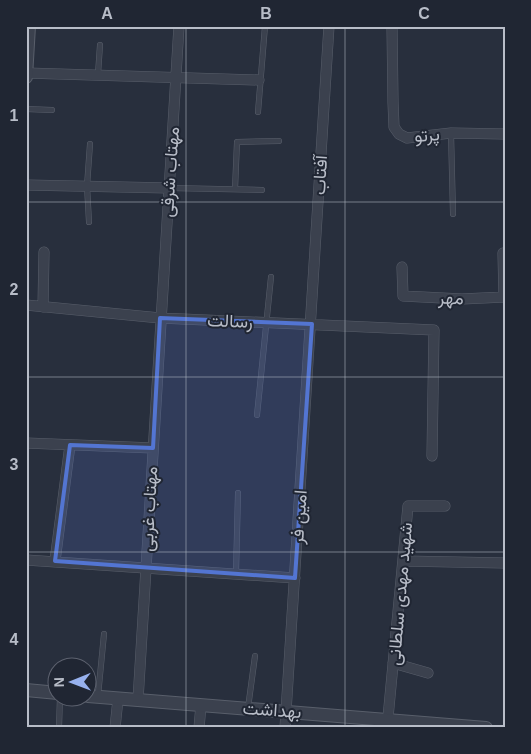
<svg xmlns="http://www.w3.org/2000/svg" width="531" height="754" font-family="Arial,Vazirmatn,sans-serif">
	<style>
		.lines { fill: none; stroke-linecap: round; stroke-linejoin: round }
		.service-casing { stroke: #595f6b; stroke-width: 6 }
		.minor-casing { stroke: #595f6b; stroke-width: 11 }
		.tertiary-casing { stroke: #595f6b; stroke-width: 14 }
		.service { stroke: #3b414e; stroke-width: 5 }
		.minor { stroke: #3b414e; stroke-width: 10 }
		.tertiary { stroke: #3b414e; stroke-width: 12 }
		.marked { fill: #5375d2; fill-opacity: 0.2; stroke: #5375d2; stroke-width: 4; stroke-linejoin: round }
		.grid { fill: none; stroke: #b8bdc8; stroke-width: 1; stroke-opacity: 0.55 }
		.labels { text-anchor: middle; stroke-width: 4; stroke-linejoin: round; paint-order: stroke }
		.street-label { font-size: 18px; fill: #b8bdc8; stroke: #202633 }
		.neatline { fill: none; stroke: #b8bdc8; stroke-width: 2 }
		.grid-label { font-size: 16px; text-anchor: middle; font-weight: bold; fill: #b8bdc8 }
	</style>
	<rect width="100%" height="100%" fill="#282f3d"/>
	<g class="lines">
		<defs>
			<path id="service" d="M98 74 100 45
				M26 109 52 110
				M258 112 265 26
				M451 133 453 214
				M169 188 262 190
				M235 189 237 142 279 141
				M89 222 87 186 90 144
				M257 415 271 277
				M236 573 238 493
				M98 696 104 634
				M248 708 255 656
				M59 728 60 696"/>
			<path id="minor" d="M392 26 393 102 394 127 399 134 407 138 451 133 505 134
				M26 73 259 80
				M26 185 169 188
				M402 267 403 296 462 299 504 297 503 253
				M26 305 160 318 434 330 432 456
				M43 307 44 252
				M26 443 153 448
				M26 560 295 578
				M55 561 70 445
				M403 561 505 563
				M393 663 428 673
				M138 700 179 26
				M115 728 118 699
				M199 728 201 705
				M285 728 329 26
				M387 728 408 506H445"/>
			<path id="tertiary" d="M26 77 29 26
				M26 690 58 693
				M88 696 486 728"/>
		</defs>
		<use href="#service" class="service-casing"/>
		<use href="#minor" class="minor-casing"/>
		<use href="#tertiary" class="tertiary-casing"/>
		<use href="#service" class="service"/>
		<use href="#minor" class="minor"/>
		<use href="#tertiary" class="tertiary"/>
	</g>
	<path class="marked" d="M160 318 312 324 295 578 55 561 70 445 153 448Z"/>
	<path class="grid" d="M186 26V728M345 26V728M26 202H505M26 377H505M26 552H505"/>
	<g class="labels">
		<g class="street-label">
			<text transform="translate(427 135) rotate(-5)" y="6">پرتو</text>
			<text transform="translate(170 172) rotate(-86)" y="6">مهتاب شرقی</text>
			<text transform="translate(320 175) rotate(-87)" y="6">آفتاب</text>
			<text transform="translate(451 298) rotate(2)" y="6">مهر</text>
			<text transform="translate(230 321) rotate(2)" y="6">رسالت</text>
			<text transform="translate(149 509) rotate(-87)" y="6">مهتاب غربی</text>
			<text transform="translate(299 517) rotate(-86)" y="6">امین فر</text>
			<text transform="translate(400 594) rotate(-85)" y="6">شهید مهدی سلطانی</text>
			<text transform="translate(272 710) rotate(4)" y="6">بهداشت</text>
		</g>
	</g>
	<rect width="531" height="754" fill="none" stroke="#202633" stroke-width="55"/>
	<g transform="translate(72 682) rotate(269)"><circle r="24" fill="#202633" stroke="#5d626f"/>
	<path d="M0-4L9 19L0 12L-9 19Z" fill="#97b1ee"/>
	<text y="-8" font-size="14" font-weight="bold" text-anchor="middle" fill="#b8bdc8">N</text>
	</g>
	<rect x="28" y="28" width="476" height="698" class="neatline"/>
	<g class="grid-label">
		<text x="107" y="19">A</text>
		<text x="266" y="19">B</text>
		<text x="424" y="19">C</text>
		<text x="14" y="121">1</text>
		<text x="14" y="295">2</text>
		<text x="14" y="470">3</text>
		<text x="14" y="645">4</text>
	</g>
</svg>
